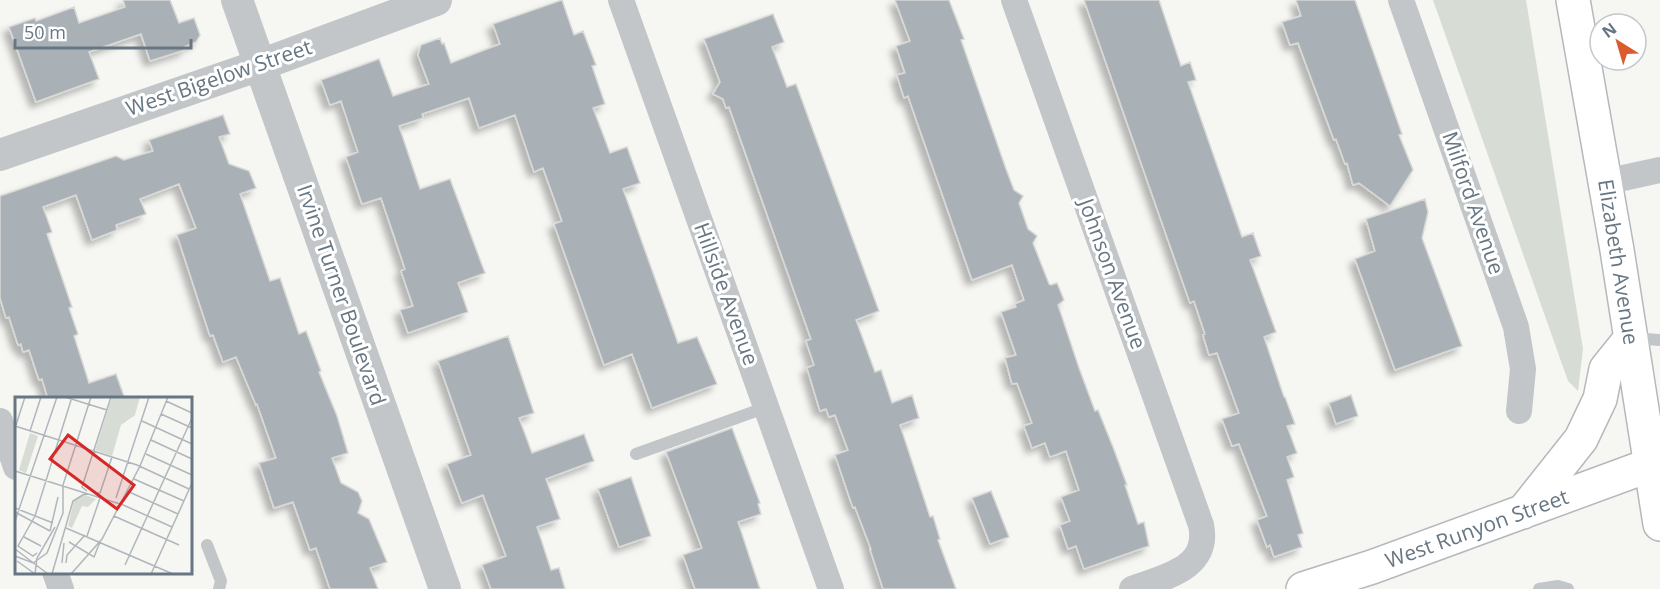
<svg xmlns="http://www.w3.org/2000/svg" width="1660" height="589" font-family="'Open Sans',sans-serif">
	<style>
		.green { fill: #d7ddd4 }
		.building { fill: #a9b1b6; stroke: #d8d8d6; stroke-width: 1.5; filter: url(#shadow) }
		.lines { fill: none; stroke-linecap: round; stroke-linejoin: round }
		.secondary-casing { stroke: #b4b9bd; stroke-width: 36 }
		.service { stroke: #c2c6c9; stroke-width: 12 }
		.minor { stroke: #c2c6c9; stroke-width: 26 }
		.tertiary { stroke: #c2c6c9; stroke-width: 32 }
		.secondary { stroke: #fff; stroke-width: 33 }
		.labels { text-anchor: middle; stroke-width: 6; stroke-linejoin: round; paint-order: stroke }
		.street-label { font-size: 21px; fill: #667683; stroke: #fff }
		.inset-road { fill: none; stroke: #afb7bc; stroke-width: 1.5 }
		.view { fill: #d62828; fill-opacity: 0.15; stroke: #d62828; stroke-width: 3 }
		.inset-edge { fill: none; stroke: #667683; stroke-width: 3 }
	</style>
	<defs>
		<filter id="shadow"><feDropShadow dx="-5.5" dy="5.5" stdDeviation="3" flood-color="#0004"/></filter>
	</defs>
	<rect width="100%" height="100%" fill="#f6f6f3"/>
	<path class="green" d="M1433 0H1526L1583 349 1578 391 1568 381Z"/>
	<path class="building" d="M123 0H170L179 23 194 18 200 35 196 42 184 47 185 50 150 61 141 34 89 52 99 79 36 102 9 27 35 18 36 21 74 7 79 23 125 7Z
		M562 0 574 35 583 31 596 65 592 66 605 104 593 108 610 153 627 147 640 183 623 189 678 343 697 337 717 384 652 408 632 354 604 365 554 224 562 221 543 168 534 172 515 115 479 128 469 98 422 114 423 118 399 126 420 189 450 179 485 273 458 283 468 312 408 333 400 310 413 306 401 271 405 269 394 236 381 198 362 204 346 157 358 152 341 101 330 105 321 80 379 59 393 96 429 84 418 55 421 45 440 38 442 44 444 43 451 63 500 44 493 24Z
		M895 0H949L964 39 961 40 1006 169 1014 190 1023 196 1019 203 1028 229 1037 236 1033 243 1049 284 1051 285 1057 283 1064 300 1058 305 1079 368 1095 411 1098 410 1113 447 1127 485H1125L1138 524 1144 522 1149 546 1084 569 1076 546 1068 549 1060 525 1070 521 1061 497 1079 490 1066 451 1050 457 1045 443 1032 448 1024 426 1032 423 1017 383 1012 384 1005 358 1016 355 1001 312 1016 307 1015 304 1024 300 1012 265 972 280 908 96 904 98 897 75 905 73 896 46 910 41Z
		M1084 0H1159L1181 66 1190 62 1196 80 1188 82 1242 237 1253 233 1261 256 1250 260 1276 332 1264 337 1284 397H1285L1295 424 1287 426 1297 453 1287 457 1294 477 1287 480 1303 533 1298 535 1302 547 1274 557 1270 545 1267 547 1257 520 1267 516 1239 444 1232 446 1222 419 1239 413 1217 353 1209 355 1203 335 1205 334 1194 301 1190 303Z
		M1296 0H1355L1402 134 1399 135 1413 170 1390 206 1359 183 1353 185 1347 163 1345 164 1336 139 1334 140 1298 43 1290 45 1282 22 1301 16Z
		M773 14 784 42 772 47 787 87 796 84 879 311 856 320 875 372 881 370 892 403 912 395 919 418 900 425 930 517 933 516 940 539 938 540 956 589H883L870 549H871L855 507 853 508 835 455 848 450 835 415 829 417 826 409 820 411 807 368 814 365 806 341 811 339 729 107 726 108 723 99 713 94 720 82 704 39Z
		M223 115 230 134 219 137 229 164 249 171 256 188 240 194 270 281 280 278 299 334 306 331 321 371 319 372 337 416 348 453 332 458 341 483 358 492 362 501 358 513 369 519 387 562 370 568 378 589H330L316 548 310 550 293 502 274 508 259 463 276 458 257 404 256 405 236 357 223 362 213 335 210 336 177 235 196 228 179 184 140 199 146 214 116 225 117 230 92 240 76 195 43 207 52 232 47 234 72 307 69 308 78 334 74 336 89 383 116 374 125 399H48L42 379 39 380 29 350 23 352 21 344 18 345 9 317 6 318 0 298V196L116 156 124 160 153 151 149 140Z
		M1425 199 1428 212 1422 238 1462 346 1395 370 1355 259 1375 251 1366 219Z
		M508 336 534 413 519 418 532 453 584 434 594 461 546 479 560 519 537 527 551 570 559 568 565 589H491L482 565 506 556 483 495 462 503 447 464 471 455 438 361Z
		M1351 395 1358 416 1336 424 1329 403Z
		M732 428 760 503 758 504 761 514 738 522 760 589H695L683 555 702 548 666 452Z
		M631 477 651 536 619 547 598 489Z
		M991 491 1009 537 990 544 972 498Z"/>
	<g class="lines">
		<defs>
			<path id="secondary" d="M1573 0 1617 250 1660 524
				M1523 512 1581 439 1600 399 1606 369 1631 338
				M1303 589 1372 567 1650 465"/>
		</defs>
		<use href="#secondary" class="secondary-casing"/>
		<path class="service" d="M1631 338 1660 340
			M636 454 767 407
			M207 545 221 581 219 589
			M1539 589 1558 586 1568 589"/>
		<path class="minor" d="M621 0 831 589
			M1014 0 1201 525C1210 569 1164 577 1132 589
			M1401 0 1516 327 1523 369 1519 411
			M1605 182 1660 170
			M0 421 16 467
			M55 572 61 589"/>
		<path class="tertiary" d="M237 0 445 589
			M0 155 260 65 436 0"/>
		<use href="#secondary" class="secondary"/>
	</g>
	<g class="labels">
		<g class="street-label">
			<text transform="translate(219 78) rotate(-19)" y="7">West Bigelow Street</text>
			<text transform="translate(1473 203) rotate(71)" y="7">Milford Avenue</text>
			<text transform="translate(1618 262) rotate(81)" y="7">Elizabeth Avenue</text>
			<text transform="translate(1112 274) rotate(70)" y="7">Johnson Avenue</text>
			<text transform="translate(726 294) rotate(70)" y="7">Hillside Avenue</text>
			<text transform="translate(341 295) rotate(71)" y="7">Irvine Turner Boulevard</text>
			<text transform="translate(1477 529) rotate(-20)" y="7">West Runyon Street</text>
		</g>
	</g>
	<g transform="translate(15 397)">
		<rect width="177" height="177" fill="#f6f6f3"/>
		<path d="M97 0H125L120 18 106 28 97 59 80 53ZM15 36 23 39 11 76 4 73ZM68 97 81 102 73 110 67 109 57 131 53 129 59 103Z" fill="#d7ddd4"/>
		<path class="inset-road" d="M50 0 92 13M151 4 177 16M146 17 177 31M127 24 177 47M0 29 122 68 174 92M0 31 10 0M15 34 26 0M136 43 177 62M131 57 177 78M0 74 105 107M119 82 169 104M48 88 76 0M72 94 67 90 96 0M112 94 163 117M79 96H85L97 60M101 101 134 0M106 107 157 130M0 111 38 126M0 115 35 134M99 119 164 148M0 124 42 0M51 131 158 177M35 134 43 100M72 139 85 101M9 140 26 149M54 145 79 160 85 145M0 152 33 177M22 156 18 159 3 149 20 119 57 0M0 159 18 166 32 156 48 116V88M2 164 20 177M47 166 49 146M51 166 52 158 70 138M110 168 177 21M20 177 22 161 40 130M37 177 58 104 71 96M56 177 87 142 125 69 153 0M136 177 177 86"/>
		<path class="view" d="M53 38 119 88 102 112 35 62Z"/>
		<rect width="177" height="177" class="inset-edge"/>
	</g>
	<g transform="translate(1618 42) rotate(323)"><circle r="28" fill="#ffffff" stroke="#c2c8cd" stroke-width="1.5"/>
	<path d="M0-4.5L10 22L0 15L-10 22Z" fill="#dc5b2e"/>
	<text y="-9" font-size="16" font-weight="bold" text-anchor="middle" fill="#667683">N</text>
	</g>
	<path d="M15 39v9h176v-9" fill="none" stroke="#667683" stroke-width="3"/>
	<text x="24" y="39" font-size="18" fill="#667683" stroke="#ffffff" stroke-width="4.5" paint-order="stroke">50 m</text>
</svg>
